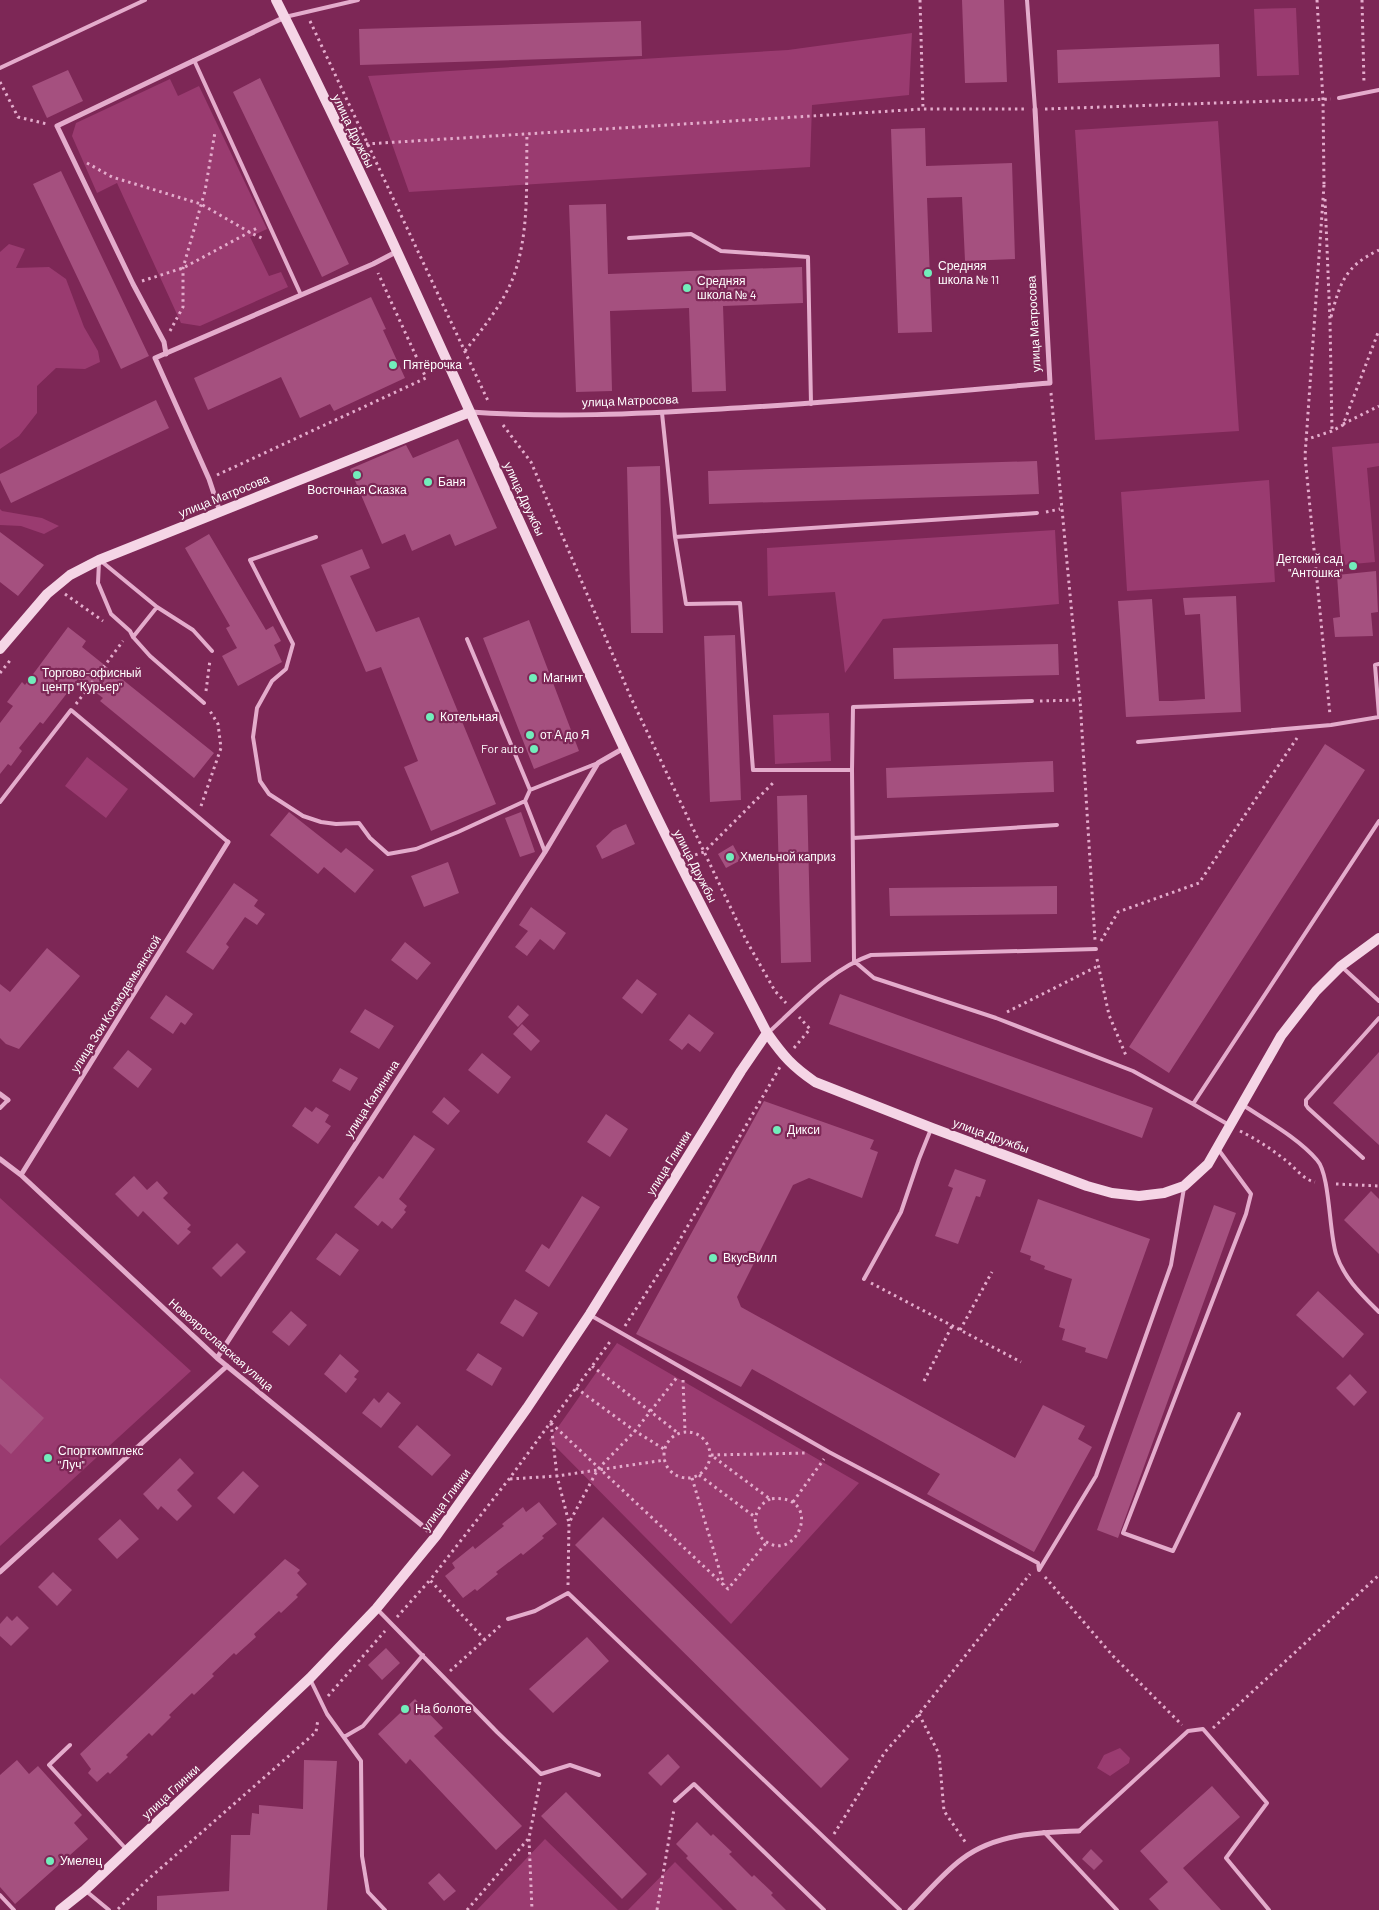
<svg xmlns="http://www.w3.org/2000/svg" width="1379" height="1910" font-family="Barlow,sans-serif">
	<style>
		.green { fill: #9a3b70 }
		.building { fill: #a5507f }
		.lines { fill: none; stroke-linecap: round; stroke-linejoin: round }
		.path { stroke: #e4accc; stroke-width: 3; stroke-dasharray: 2.5 4; stroke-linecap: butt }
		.lane { stroke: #e4accc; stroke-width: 4 }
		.street { stroke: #e4accc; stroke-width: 5 }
		.secondary { stroke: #f5d5e6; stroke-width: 10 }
		.poi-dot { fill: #72edbb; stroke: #7d2756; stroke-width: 2 }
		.labels { text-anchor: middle; stroke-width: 4.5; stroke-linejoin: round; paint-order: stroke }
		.street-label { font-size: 12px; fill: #fff; stroke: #7d2756 }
		.poi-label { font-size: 12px; fill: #fff; stroke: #7d2756; text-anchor: start }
	</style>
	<rect width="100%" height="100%" fill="#7d2756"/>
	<path class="green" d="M1296 8 1299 75 1257 76 1254 9Z
		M912 33 909 95 812 105 810 167 409 192 368 76 788 50Z
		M170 79 178 96 199 86 267 229 250 237 269 276 281 272 288 287 200 326 181 323 117 183 97 193 72 136 76 123Z
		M1218 121 1239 431 1095 440 1075 130Z
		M9 244 25 249 16 268 49 267 66 279 84 327 98 351 100 362 85 369 56 368 37 386V413L19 436 0 449V252Z
		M1379 443V466L1367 468 1375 562 1342 565 1332 447Z
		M1269 480 1275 582 1127 591 1121 492Z
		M0 509 2 511 42 518 59 526 44 534 21 526 0 525Z
		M1055 530 1059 604 883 619 845 673 835 592 768 596 767 548Z
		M829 713 831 761 775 764 773 715Z
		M87 757 128 789 106 818 65 786Z
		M0 1198 191 1371 0 1546Z
		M617 1343 859 1483 731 1624 549 1440Z
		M1120 1748 1130 1758 1129 1763 1110 1776 1097 1768 1104 1755Z
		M545 1839 618 1910H477Z
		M675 1862 723 1910H628Z"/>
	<path class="building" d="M962 0H1004L1007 82 965 83Z
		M641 21 642 56 360 65 359 29Z
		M1219 44 1220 77 1058 83 1057 50Z
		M68 70 83 101 47 118 32 86Z
		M260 78 349 264 322 277 233 92Z
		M925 128 926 166 1012 163 1015 259 965 261 962 197 927 198 932 332 898 333 891 129Z
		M61 171 149 356 121 369 33 184Z
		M606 204 608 274 802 267 803 303 723 306 726 391 692 392 689 308 610 311 612 391 576 392 569 205Z
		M371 297 386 329 383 330 405 378 334 411 330 404 300 418 281 377 208 410 194 378Z
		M156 400 169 428 11 503 0 480V474Z
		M458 439 497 528 455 546 450 534 412 551 405 534 382 544 350 469 406 445 413 458Z
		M1037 461 1039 494 709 504 708 471Z
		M660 466 663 633H631L627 467Z
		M0 532 44 565 18 596 0 582Z
		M209 534 266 630 273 626 281 641 274 645 282 662 238 686 222 656 237 648 226 628 230 626 185 548Z
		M362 549 370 568 350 576 376 632 419 617 496 804 431 831 404 767 418 761 381 667 366 672 321 565Z
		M1376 571 1378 612 1371 613 1373 636 1335 637 1333 618 1340 617 1337 575Z
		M1236 596 1241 712 1126 717 1118 601 1152 599 1159 701H1172L1205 699 1200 614 1185 615 1183 598Z
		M529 620 579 751 534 769 483 638Z
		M68 627 86 641 82 647 214 753 194 778 100 701 103 698 78 679 43 724 40 722 19 748 22 751 11 766 8 764 0 774V723L13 706 7 702 22 682 25 685Z
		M735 635 741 800 710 802 704 636Z
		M1058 644 1059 675 894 679 893 648Z
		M1325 744 1365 770 1169 1073 1129 1047Z
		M1053 761 1054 792 887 798 886 768Z
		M807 795 811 962 781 963 777 796Z
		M289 812 341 853 346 848 374 870 355 893 324 867 318 874 270 835Z
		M521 812 535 852 520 857 505 818Z
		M626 824 635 844 602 859 596 846 613 830Z
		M733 845 741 860 726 868 718 854Z
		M448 862 459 893 424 907 411 876Z
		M234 883 258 900 254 906 265 914 257 925 245 917 226 944 229 947 213 970 186 952Z
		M1057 886V914L890 916 889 888Z
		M531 907 566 933 554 950 540 939 527 956 515 947 528 931 519 925Z
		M405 942 431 963 417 980 391 960Z
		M47 948 80 976 19 1049 6 1044 0 1038V984L10 992Z
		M637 979 657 994 642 1014 622 998Z
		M840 994 1153 1108 1142 1138 829 1024Z
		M166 995 193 1014 185 1025 181 1022 173 1034 150 1018Z
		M518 1005 529 1015 518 1027 508 1017Z
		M365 1009 394 1026 379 1049 350 1032Z
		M689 1014 714 1033 700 1052 688 1043 682 1050 669 1040Z
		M522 1024 540 1041 531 1051 513 1034Z
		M128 1050 152 1069 138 1088 113 1068Z
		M1379 1052V1145L1333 1103Z
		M482 1053 511 1077 498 1094 468 1070Z
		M340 1068 358 1078 350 1091 332 1081Z
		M444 1097 460 1111 448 1125 432 1112Z
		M764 1101 874 1140 870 1149 878 1152 862 1198 809 1178 793 1185 737 1297 741 1307 1015 1458 1043 1405 1085 1426 1078 1439 1092 1447 1034 1552 927 1494 940 1474 752 1369 741 1387 636 1334Z
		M305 1107 312 1112 316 1107 329 1115 325 1122 331 1126 318 1144 292 1126Z
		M606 1114 628 1129 610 1157 587 1142Z
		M414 1135 435 1149 399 1199 407 1206 404 1210 406 1212 392 1229 382 1221 378 1226 354 1207 379 1176 383 1179Z
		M955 1169 986 1180 980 1197 976 1196 958 1244 935 1236 953 1188 948 1186Z
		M134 1176 147 1190 157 1181 168 1193 163 1198 191 1225 187 1229 191 1232 178 1245 143 1211 138 1217 115 1194Z
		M1371 1191 1379 1199V1254L1344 1220Z
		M582 1196 600 1207 549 1287 525 1271 542 1244 549 1249Z
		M1038 1199 1150 1239 1107 1359 1085 1352 1086 1348 1062 1340 1065 1329 1059 1327 1072 1279 1044 1269 1045 1266 1030 1260 1031 1256 1020 1252Z
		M1214 1205 1236 1213 1118 1538 1097 1530Z
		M336 1233 359 1250 340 1276 316 1259Z
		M237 1243 246 1252 221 1277 212 1268Z
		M1318 1291 1364 1334 1343 1358 1296 1315Z
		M515 1299 538 1313 523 1337 500 1323Z
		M291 1311 307 1325 289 1346 272 1332Z
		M478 1353 502 1368 492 1386 466 1370Z
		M340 1354 359 1371 354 1377 357 1379 346 1393 324 1374Z
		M1350 1374 1367 1392 1354 1406 1336 1388Z
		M0 1378 44 1418 11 1454 0 1444Z
		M388 1392 401 1403 381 1428 362 1413 374 1398 379 1403Z
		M417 1425 451 1455 432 1476 398 1447Z
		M180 1458 194 1473 177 1490 192 1506 177 1521 161 1506 158 1510 143 1494Z
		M243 1471 259 1486 234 1514 217 1498Z
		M539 1502 557 1524 542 1536 544 1538 523 1555 521 1553 496 1572 498 1574 477 1591 475 1589 463 1598 445 1576 455 1568 452 1563 473 1546 475 1549 504 1526 502 1524 523 1507 526 1512Z
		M603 1517 849 1759 821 1788 575 1545Z
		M120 1519 139 1539 117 1559 98 1539Z
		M285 1559 300 1570 297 1573 307 1584 296 1595 298 1597 281 1613 279 1611 254 1634 256 1637 236 1655 234 1653 212 1674 214 1676 194 1695 192 1693 169 1715 171 1717 152 1736 149 1733 126 1755 128 1757 110 1774 108 1772 97 1782 88 1773 91 1769 80 1754Z
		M53 1572 72 1590 57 1606 38 1587Z
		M7 1616 12 1621 17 1616 29 1628 11 1646 0 1636V1624Z
		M587 1637 609 1661 553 1713 529 1689Z
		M386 1648 400 1663 382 1680 368 1665Z
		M415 1699 443 1728 434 1736 522 1826 496 1850 410 1759 406 1764 378 1734Z
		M668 1754 680 1767 661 1786 648 1773Z
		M17 1760 29 1774 38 1766 82 1815 74 1823 88 1839 15 1904 0 1887V1775Z
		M304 1760 337 1761 327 1910H157V1896L229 1891 231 1835H250L252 1813 259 1814V1805L303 1809Z
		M1212 1786 1240 1817 1183 1868 1221 1910H1159L1149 1899 1168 1882 1140 1851Z
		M566 1792 647 1874 622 1899 541 1816Z
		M697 1822 711 1836 713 1834 732 1852 729 1854 752 1877 754 1875 773 1893 771 1895 786 1910H737L686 1858 688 1856 676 1844Z
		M1091 1849 1103 1861 1094 1870 1082 1859Z
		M439 1873 456 1891 444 1901 428 1883Z"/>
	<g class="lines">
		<path class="path" d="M920 0 923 109
			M1317 0 1323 100 1324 185
			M1362 0 1364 84
			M310 21 489 403
			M0 82 18 117 47 124
			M1045 109 1331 99
			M366 144 923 109H1026
			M87 163 112 177 201 204 251 233 264 239
			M1324 185 1305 456 1330 715
			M1325 199 1330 321 1332 431
			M142 281 183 268 259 227
			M1331 317C1340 283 1345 266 1379 250
			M170 331 183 307V268L205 191 215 132
			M465 351C483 328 502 305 513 278 530 233 526 180 527 133
			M1051 393 1080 700 1095 940
			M1343 424 1379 406
			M503 425 531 462 632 700 746 940 775 991 786 1003
			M1305 440 1332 431 1343 425 1379 330
			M217 475 426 378 378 273
			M1046 512 1060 509
			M65 594 103 621
			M0 673 12 658
			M206 691 210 660
			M1040 701 1080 700
			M76 704 123 641
			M201 806 221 748 218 724 210 711
			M689 857 704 852 775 781
			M1101 941 1118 912 1199 883 1297 738
			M1097 959 1109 1015 1127 1058
			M1007 1012 1098 966
			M794 1048 810 1029 799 1017
			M1240 1131C1256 1139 1270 1148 1284 1159 1294 1166 1303 1180 1315 1182
			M1336 1184 1379 1186
			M871 1283 1021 1362
			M625 1326 675 1248 780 1067
			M960 1330 992 1272
			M592 1366 678 1433
			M683 1380 685 1431
			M924 1381 952 1326
			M576 1388 635 1431 664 1449
			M551 1423 728 1589 767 1542
			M551 1423 557 1476 569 1523
			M664 1455a23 23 0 1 1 46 0a23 23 0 1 1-46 0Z
			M699 1475 755 1517
			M692 1478 724 1585
			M510 1479 557 1476 665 1460
			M770 1499C767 1501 763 1503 761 1506 752 1516 754 1533 765 1541 798 1565 825 1492 770 1499L711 1455 808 1453
			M793 1502 824 1459
			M1045 1577 1113 1656 1182 1725
			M568 1585 569 1523 598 1469 635 1431 678 1376
			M397 1617 430 1580
			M485 1640 430 1580 509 1479 612 1339
			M450 1671 501 1625
			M328 1696 385 1631
			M919 1714 939 1754 944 1811 966 1843
			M1213 1728 1379 1575
			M834 1834 885 1752 919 1714 1030 1574
			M529 1839 532 1910
			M118 1909 145 1882 316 1732 318 1719
			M467 1910 529 1838 540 1782
			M657 1910 674 1809"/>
		<path class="lane" d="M1027 0 1035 109
			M285 17 358 0
			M194 60 301 295
			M0 68 145 0
			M1339 98 1379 90
			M629 238 691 234 721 251 808 257 811 404
			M662 413 675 537 1037 513
			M316 537 250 560 293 644 286 669 272 681 257 708 253 737 260 781 269 794 303 816 321 822 336 824 359 823 370 838 388 854 416 849 458 832 525 801 530 790 598 763
			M675 537 686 604 740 603 753 770H852L854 961 874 978 996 1018 1133 1071 1193 1104
			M101 561 157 607 133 637 150 656 204 703
			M99 562 98 583 111 614 130 631 133 637
			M157 607 193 630 212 651
			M467 639 530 790
			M1379 664 1375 665 1379 715
			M1138 742 1331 725 1379 717
			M852 770 853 707 1032 701
			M525 801 545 852
			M0 802 71 710 228 842
			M853 838 1057 825
			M1342 967 1379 1001
			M769 1032C800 1004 831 969 871 955L1096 949
			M1243 1105C1267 1121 1298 1138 1317 1160 1330 1174 1329 1232 1336 1254 1344 1278 1361 1294 1379 1312
			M0 1108 8 1100
			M1229 1125 1193 1104 1379 821
			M1218 1149 1251 1194 1246 1214 1123 1533 1173 1551 1239 1414
			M1363 1158 1308 1108 1306 1105V1100L1379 1018
			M864 1279 901 1212 919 1159 931 1129
			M590 1315 829 1452 1038 1563 1039 1570 1096 1476 1171 1265 1184 1188
			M377 1609 497 1732 541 1774 570 1765 599 1775
			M508 1619 535 1611 568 1593 900 1910
			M310 1679 327 1714 361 1761 362 1856 368 1892 385 1910
			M344 1737 363 1726 423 1655
			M70 1745 49 1765 127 1850
			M675 1801 694 1784 824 1910
			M1079 1831 1188 1731 1203 1729 1267 1803 1226 1858 1269 1910
			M1044 1832 1117 1910
			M86 1891 109 1910
			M0 1895 14 1910"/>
		<path class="street" d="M166 354 164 342 133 284 57 126 285 17
			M471 412C554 418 638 414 721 409 831 403 940 392 1050 383L1035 109
			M220 512 209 479 155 358 373 264 396 252
			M0 1094 8 1100
			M0 1159 21 1175 217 1358 435 1536
			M21 1175 228 842
			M217 1358 545 852 598 763 624 748
			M0 1572 227 1366
			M910 1910C927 1893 943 1873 962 1859 995 1834 1039 1832 1079 1831"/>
		<path class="secondary" d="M276 0C406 257 516 523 640 782 680 867 724 950 767 1033 784 1057 792 1066 815 1082L932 1128 1087 1186 1112 1193 1139 1196 1164 1193 1184 1186 1208 1164 1281 1036 1316 991 1341 966 1379 938
			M0 649 47 594 70 575 99 560 470 412
			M60 1910 85 1890 310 1678 376 1609 436 1536 527 1408 590 1314 741 1071 767 1033"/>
	</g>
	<g class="poi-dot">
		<circle cx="928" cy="273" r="5"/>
		<circle cx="687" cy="288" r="5"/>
		<circle cx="393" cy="365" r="5"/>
		<circle cx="357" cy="475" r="5"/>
		<circle cx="428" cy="482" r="5"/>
		<circle cx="1353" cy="566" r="5"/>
		<circle cx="533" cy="678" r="5"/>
		<circle cx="32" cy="680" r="5"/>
		<circle cx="430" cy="717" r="5"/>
		<circle cx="530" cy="735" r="5"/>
		<circle cx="534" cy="749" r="5"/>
		<circle cx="730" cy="857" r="5"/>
		<circle cx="777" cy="1130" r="5"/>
		<circle cx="713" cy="1258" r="5"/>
		<circle cx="48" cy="1458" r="5"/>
		<circle cx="405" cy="1709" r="5"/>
		<circle cx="50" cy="1861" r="5"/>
	</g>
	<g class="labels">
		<g class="street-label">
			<text transform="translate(353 131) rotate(64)" y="4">улица Дружбы</text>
			<text transform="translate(1034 324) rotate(-93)" y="4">улица Матросова</text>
			<text transform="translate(630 401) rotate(-2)" y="4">улица Матросова</text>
			<text transform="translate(224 496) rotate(-22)" y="4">улица Матросова</text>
			<text transform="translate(524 499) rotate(65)" y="4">улица Дружбы</text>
			<text transform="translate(695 866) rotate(63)" y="4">улица Дружбы</text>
			<text transform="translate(116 1004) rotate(-58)" y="4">улица Зои Космодемьянской</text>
			<text transform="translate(372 1099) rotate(-57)" y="4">улица Калинина</text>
			<text transform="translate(991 1136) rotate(20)" y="4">улица Дружбы</text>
			<text transform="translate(669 1163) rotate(-58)" y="4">улица Глинки</text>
			<text transform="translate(221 1345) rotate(41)" y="4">Новоярославская улица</text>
			<text transform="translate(446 1500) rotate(-54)" y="4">улица Глинки</text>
			<text transform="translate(171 1792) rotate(-43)" y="4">улица Глинки</text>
		</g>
		<g class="poi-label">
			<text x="938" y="270">Средняя<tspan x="938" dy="14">школа № 11</tspan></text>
			<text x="697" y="285">Средняя<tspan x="697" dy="14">школа № 4</tspan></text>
			<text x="403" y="369">Пятёрочка</text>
			<text x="438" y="486">Баня</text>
			<text x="357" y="494" text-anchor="middle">Восточная Сказка</text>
			<text x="1343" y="563" text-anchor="end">Детский сад<tspan x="1343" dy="14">"Антошка"</tspan></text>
			<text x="42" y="677">Торгово-офисный<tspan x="42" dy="14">центр "Курьер"</tspan></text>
			<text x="543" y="682">Магнит</text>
			<text x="440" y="721">Котельная</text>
			<text x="540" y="739">от А до Я</text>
			<text x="524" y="753" text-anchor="end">For auto</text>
			<text x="740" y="861">Хмельной каприз</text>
			<text x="787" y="1134">Дикси</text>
			<text x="723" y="1262">ВкусВилл</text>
			<text x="58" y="1455">Спорткомплекс<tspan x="58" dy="14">"Луч"</tspan></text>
			<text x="415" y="1713">На болоте</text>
			<text x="60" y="1865">Умелец</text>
		</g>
	</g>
</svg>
